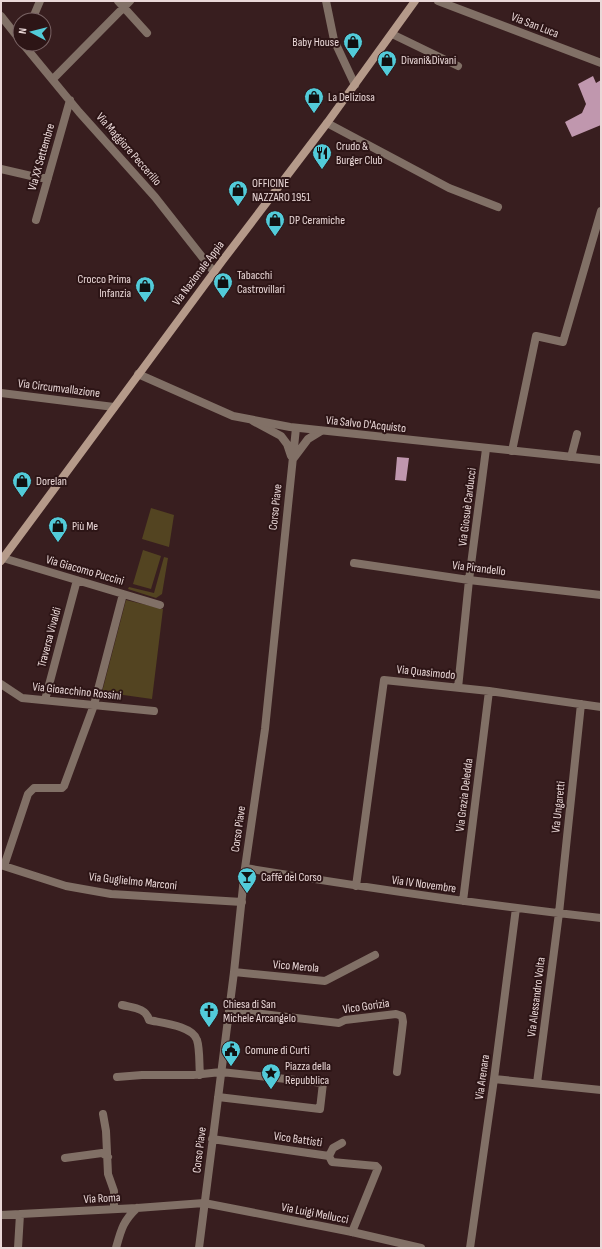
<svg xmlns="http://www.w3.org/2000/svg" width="602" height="1249" font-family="'Sofia Sans Condensed',sans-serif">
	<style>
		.green { fill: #534421 }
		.building { fill: #c097ae }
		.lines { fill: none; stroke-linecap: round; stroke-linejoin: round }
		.pedestrian { stroke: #817066; stroke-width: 8 }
		.minor { stroke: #817066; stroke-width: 8 }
		.tertiary { stroke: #817066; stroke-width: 8 }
		.secondary { stroke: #b59a8a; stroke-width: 8 }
		.labels { text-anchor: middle; stroke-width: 4; stroke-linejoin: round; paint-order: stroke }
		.street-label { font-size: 12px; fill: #ead8d8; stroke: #2d1516 }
		.poi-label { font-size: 12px; fill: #ead8d8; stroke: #2d1516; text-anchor: start }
	</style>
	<rect width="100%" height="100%" fill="#381e1f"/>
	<path class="green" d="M151 508 174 515 169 547 142 539Z
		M143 550 161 556 151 589 133 584Z
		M164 557 168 558 162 594 156 598 128 589 129 587 154 593Z
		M126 600 163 609 152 699 102 692Z"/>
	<path class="building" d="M593 76 596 83 601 80V125L572 137 565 122 582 113 586 104 578 84Z
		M397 457 409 458 406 481 395 480Z"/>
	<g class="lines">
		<path class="pedestrian" d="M204 1203 352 1232 421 1248"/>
		<path class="minor" d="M118 1 147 33
			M326 1 334 40 355 85
			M438 1 601 63
			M1 16 20 40
			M32 20 40 1
			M392 34 458 66
			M23 44 79 112 155 197 214 272
			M53 79 130 1
			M327 123 449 188 498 207
			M1 169 40 178H48
			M36 220 70 100
			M1 393 114 407
			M253 421 281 436 287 444 291 456
			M512 451 536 336 563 342 601 211
			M571 457 577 434
			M293 459 308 439 321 431
			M3 558 160 605
			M354 563 469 580 601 595
			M1 684 22 698 154 711
			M458 688 469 580 486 449
			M45 700 77 580
			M1 865 66 886 111 894 242 902
			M4 866 28 794 34 788H62L64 786 94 705 123 594
			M245 868C363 887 482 905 601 918
			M356 886 384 680 489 691 601 707
			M463 901 489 691
			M234 972 325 981 375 955
			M122 1005C134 1008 146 1008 149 1020 162 1023 193 1026 197 1040 200 1049 199 1065 200 1075
			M229 1010 339 1023 345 1020 396 1014 402 1016 403 1022 397 1072
			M117 1077 142 1075H193L221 1072 323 1083 320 1109 218 1097
			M494 1079 601 1090
			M537 1083 559 913 581 704
			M103 1114 106 1131 108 1174 114 1191V1209
			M212 1139 329 1156 332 1162 376 1166 378 1168 352 1232
			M329 1156 333 1148 342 1143
			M65 1158 102 1153 108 1157
			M1 1215 137 1208 204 1203
			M18 1248 20 1214
			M116 1248C121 1230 123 1221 137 1208
			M199 1248 234 972 245 868 265 729 296 428
			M470 1248 494 1079 516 908"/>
		<path class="tertiary" d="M138 374 233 416 290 427 601 460"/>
		<path class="secondary" d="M1 561 223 260 327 123 415 1"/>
	</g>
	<defs>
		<symbol id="shop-pin" viewBox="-11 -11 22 30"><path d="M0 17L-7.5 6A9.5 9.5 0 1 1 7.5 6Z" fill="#52cbd9" stroke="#2d1516"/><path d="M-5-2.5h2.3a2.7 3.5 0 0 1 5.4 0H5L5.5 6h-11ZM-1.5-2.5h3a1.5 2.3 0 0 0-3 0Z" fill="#111"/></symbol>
		<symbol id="restaurant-pin" viewBox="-11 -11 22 30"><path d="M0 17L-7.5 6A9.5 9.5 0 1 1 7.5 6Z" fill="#52cbd9" stroke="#2d1516"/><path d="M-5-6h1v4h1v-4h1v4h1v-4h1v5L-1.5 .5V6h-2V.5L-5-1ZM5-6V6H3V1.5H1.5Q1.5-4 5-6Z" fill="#111"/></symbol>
		<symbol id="bar-pin" viewBox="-11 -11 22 30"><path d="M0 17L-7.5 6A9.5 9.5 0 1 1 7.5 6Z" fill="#52cbd9" stroke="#2d1516"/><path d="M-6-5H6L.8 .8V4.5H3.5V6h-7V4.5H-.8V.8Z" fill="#111"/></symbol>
		<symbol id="church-pin" viewBox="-11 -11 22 30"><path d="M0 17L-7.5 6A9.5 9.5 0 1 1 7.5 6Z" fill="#52cbd9" stroke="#2d1516"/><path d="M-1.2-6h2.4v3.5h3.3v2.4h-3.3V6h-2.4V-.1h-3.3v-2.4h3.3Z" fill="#111"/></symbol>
		<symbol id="civic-pin" viewBox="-11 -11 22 30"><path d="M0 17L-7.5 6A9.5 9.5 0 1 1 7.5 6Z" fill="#52cbd9" stroke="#2d1516"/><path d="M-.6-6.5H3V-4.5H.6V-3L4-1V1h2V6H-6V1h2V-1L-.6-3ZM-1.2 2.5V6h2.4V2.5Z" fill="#111"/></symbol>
		<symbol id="sight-pin" viewBox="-11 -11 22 30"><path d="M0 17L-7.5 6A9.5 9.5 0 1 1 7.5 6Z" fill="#52cbd9" stroke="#2d1516"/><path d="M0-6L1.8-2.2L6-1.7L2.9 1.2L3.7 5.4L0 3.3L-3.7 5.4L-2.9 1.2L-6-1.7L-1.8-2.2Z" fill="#111"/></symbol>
	</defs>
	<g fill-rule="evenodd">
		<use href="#shop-pin" x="342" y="31" width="22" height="30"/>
		<use href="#shop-pin" x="376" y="49" width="22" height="30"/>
		<use href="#shop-pin" x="303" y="86" width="22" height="30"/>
		<use href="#restaurant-pin" x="311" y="142" width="22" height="30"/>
		<use href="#shop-pin" x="227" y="179" width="22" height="30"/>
		<use href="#shop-pin" x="264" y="209" width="22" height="30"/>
		<use href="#shop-pin" x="212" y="271" width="22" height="30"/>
		<use href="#shop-pin" x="134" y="275" width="22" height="30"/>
		<use href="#shop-pin" x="11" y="470" width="22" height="30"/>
		<use href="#shop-pin" x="47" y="515" width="22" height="30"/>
		<use href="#bar-pin" x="236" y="866" width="22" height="30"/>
		<use href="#church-pin" x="198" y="1000" width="22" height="30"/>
		<use href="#civic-pin" x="220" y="1039" width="22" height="30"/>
		<use href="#sight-pin" x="260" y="1062" width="22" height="30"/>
	</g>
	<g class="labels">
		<g class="street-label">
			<text transform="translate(535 25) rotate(21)" y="4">Via San Luca</text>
			<text transform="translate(129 149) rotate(49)" y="4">Via Maggiore Peccerillo</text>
			<text transform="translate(41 157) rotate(-74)" y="4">Via XX Settembre</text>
			<text transform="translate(198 273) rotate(-53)" y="4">Via Nazionale Appia</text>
			<text transform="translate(59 388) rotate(7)" y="4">Via Circumvallazione</text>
			<text transform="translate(366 424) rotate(6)" y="4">Via Salvo D'Acquisto</text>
			<text transform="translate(275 507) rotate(-84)" y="4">Corso Piave</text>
			<text transform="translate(467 507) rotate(-83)" y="4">Via Giosuè Carducci</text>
			<text transform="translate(479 568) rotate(7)" y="4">Via Pirandello</text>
			<text transform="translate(85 570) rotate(16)" y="4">Via Giacomo Puccini</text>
			<text transform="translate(49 637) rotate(-75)" y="4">Traversa Vivaldi</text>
			<text transform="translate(426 672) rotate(6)" y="4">Via Quasimodo</text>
			<text transform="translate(77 691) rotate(6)" y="4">Via Gioacchino Rossini</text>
			<text transform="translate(464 795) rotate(-83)" y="4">Via Grazia Deledda</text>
			<text transform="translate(558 807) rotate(-84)" y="4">Via Ungaretti</text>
			<text transform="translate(238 829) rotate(-82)" y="4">Corso Piave</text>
			<text transform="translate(133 881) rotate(6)" y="4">Via Guglielmo Marconi</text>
			<text transform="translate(424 884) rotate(8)" y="4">Via IV Novembre</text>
			<text transform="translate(296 966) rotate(5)" y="4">Vico Merola</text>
			<text transform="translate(536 997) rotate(-83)" y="4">Via Alessandro Volta</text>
			<text transform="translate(366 1006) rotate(-8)" y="4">Vico Gorizia</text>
			<text transform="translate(482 1077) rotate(-82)" y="4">Via Arenara</text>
			<text transform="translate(298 1139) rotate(8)" y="4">Vico Battisti</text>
			<text transform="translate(199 1150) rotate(-83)" y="4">Corso Piave</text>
			<text transform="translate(102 1198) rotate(-3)" y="4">Via Roma</text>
			<text transform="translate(315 1213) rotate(11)" y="4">Via Luigi Mellucci</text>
		</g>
		<g class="poi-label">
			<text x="339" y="46" text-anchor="end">Baby House</text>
			<text x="401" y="64">Divani&amp;Divani</text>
			<text x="328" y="101">La Deliziosa</text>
			<text x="336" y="150">Crudo &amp;<tspan x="336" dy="14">Burger Club</tspan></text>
			<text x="252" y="187">OFFICINE<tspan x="252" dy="14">NAZZARO 1951</tspan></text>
			<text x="289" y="224">DP Ceramiche</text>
			<text x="237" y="279">Tabacchi<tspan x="237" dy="14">Castrovillari</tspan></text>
			<text x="131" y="283" text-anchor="end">Crocco Prima<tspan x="131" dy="14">Infanzia</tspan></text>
			<text x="36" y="485">Dorelan</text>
			<text x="72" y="530">Più Me</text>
			<text x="261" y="881">Caffè del Corso</text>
			<text x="223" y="1008">Chiesa di San<tspan x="223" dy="14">Michele Arcangelo</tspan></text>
			<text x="245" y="1054">Comune di Curti</text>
			<text x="285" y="1070">Piazza della<tspan x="285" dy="14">Repubblica</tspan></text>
		</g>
	</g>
	<rect width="602" height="1249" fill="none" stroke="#ead8d8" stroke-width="4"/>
	<g transform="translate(32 32) rotate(277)"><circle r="19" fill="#2d1516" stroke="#796364"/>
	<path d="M0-3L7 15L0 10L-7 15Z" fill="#52cbd9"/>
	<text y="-6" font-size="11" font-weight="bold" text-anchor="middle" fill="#ead8d8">N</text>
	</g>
</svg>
